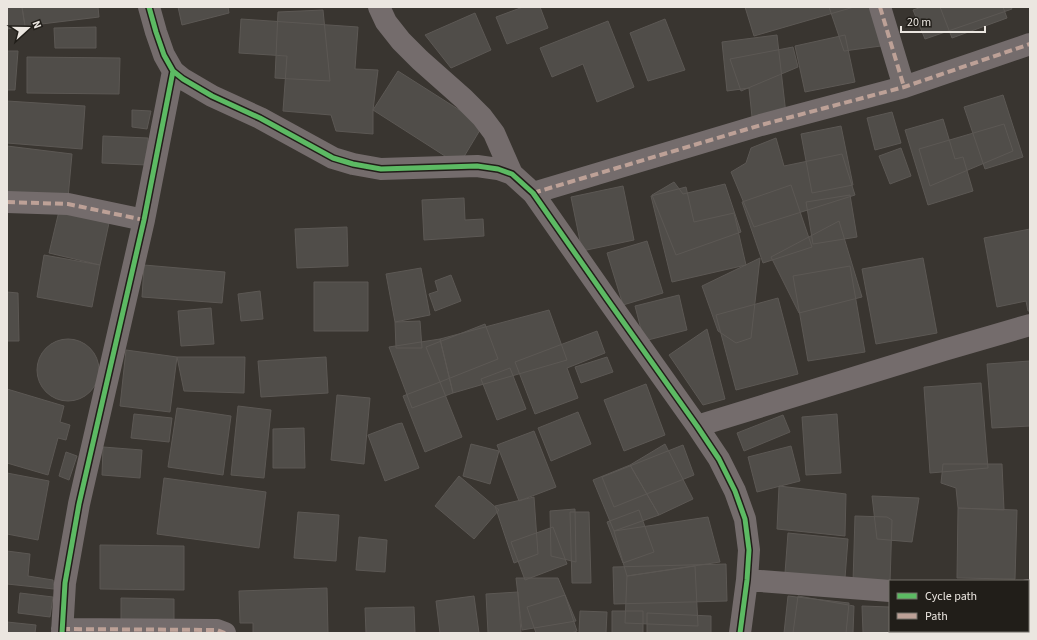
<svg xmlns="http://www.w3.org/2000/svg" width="1037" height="640" font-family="'Source Sans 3',sans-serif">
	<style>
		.building { fill: #504d49; stroke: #5c5854 }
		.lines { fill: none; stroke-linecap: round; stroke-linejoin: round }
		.minor { stroke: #746c6c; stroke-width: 22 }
		.quiet { stroke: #bda197; stroke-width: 4; stroke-dasharray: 8 4; stroke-linecap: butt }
		.cycleway-casing { stroke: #211e19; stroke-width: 8 }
		.cycleway { stroke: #5cba63; stroke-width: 5 }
	</style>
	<rect width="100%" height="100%" fill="#393530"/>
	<path class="building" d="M7 7H22L25 26 7 29Z
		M22 7H98L99 17 25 26Z
		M178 7H228L229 13 182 25Z
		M523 7H540L548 28 507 44 496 17Z
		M745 7H854L754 36Z
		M829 7H872L881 46 844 51Z
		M922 7H1011L1012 9 925 39 913 10Z
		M940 7H1003L1007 18 952 38Z
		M323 10 330 81 275 78 278 12Z
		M475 13 491 50 451 68 425 35Z
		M241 19 358 27 355 69 378 70 373 110V134L336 131 331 115 283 111 287 56 239 53Z
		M665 19 685 70 648 81 630 33Z
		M608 21 634 87 597 102 583 64 552 77 540 48Z
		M96 27V48H55L54 28Z
		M777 35 786 114 752 117 749 88 727 91 722 42Z
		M845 35 855 82 805 92 795 46Z
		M793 47 798 67 741 91 730 59Z
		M7 51H18L15 90H7Z
		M27 57 120 58 119 94 27 93Z
		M398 71 483 125 459 165 373 110Z
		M1003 95 1023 157 985 169 964 107Z
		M7 101 85 106 82 149 7 143Z
		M132 110 151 111 147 129 132 127Z
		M892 112 901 143 875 150 867 118Z
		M943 119 955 159 963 157 973 191 928 205 905 130Z
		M1004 124 1013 151 930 186 919 149Z
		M841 126 853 185 812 193 801 134Z
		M103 136 148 138 147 165 102 163Z
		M776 138 784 166 842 154 855 195 754 227 731 172 746 163 751 148Z
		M7 146 72 154 68 198 7 192Z
		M901 148 911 176 890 184 879 156Z
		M674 182 683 194 725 184 741 232 676 255 652 195Z
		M791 185 812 247 763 263 742 202Z
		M623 186 634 240 582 251 571 197Z
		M686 187 694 222 734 213 746 265 672 282 651 196Z
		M850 195 857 237 813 244 806 202Z
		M464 198 465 220 483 219 484 236 424 240 422 200Z
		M59 211 109 223 100 265 49 253Z
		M839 221 862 297 799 313 771 257Z
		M347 227 348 266 297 268 295 229Z
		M1030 229V311H1028L1026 301 997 307 984 238Z
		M647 241 663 293 623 305 607 253Z
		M44 255 100 265 92 307 37 297Z
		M760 258 751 338 736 343 718 331 702 286Z
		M923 258 937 333 876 344 862 269Z
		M144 265 225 272 222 303 142 297Z
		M850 266 865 352 808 361 793 276Z
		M421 268 430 315 395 322 386 274Z
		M451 275 461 301 435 311 429 294 438 291 435 281Z
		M314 282H368V331H314Z
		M260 291 263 319 241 321 238 294Z
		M7 292 18 293 19 341H7Z
		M679 295 687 330 644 341 635 306Z
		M778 298 798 374 736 390 716 315Z
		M211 308 214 344 181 346 178 311Z
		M549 310 567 360 453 393 440 339Z
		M420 321 422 348H396L395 322Z
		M485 324 498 359 440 382 426 347Z
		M707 329 725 399 703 405 669 355Z
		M597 331 605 353 567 368 578 398 535 414 515 362Z
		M37 370a31 31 0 1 1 62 0a31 31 0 1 1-62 0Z
		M440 339 453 393 412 408 389 347Z
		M126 350 177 357 170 412 120 406Z
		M177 357H245L244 393 184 391Z
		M326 357 328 393 261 397 258 361Z
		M607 357 613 372 581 383 575 367Z
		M1030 361V426L992 428 987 364Z
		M510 368 526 409 497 420 481 379Z
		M440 382 462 437 425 452 403 396Z
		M981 383 988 468 930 473 924 387Z
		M646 384 665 435 624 451 604 400Z
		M7 389 64 406 60 422 70 425 66 440 58 438 48 475 7 463Z
		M337 395 370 398 364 464 331 460Z
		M238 406 271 410 264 478 231 475Z
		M177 408 231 416 223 475 168 467Z
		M578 412 591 444 551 461 538 428Z
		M134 414 172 418 169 442 131 438Z
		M837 414 841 473 806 475 802 417Z
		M783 415 790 432 744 451 737 433Z
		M402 423 419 468 385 481 368 435 397 424Z
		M304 428 305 468H273V429Z
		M534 431 556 487 519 501 497 445Z
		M471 444 499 451 490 484 463 476Z
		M665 444 693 499 659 515 630 465Z
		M683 445 694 475 614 507 602 477Z
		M791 446 800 481 757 492 748 457Z
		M103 447 142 450 140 478 102 475Z
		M66 452 77 456 69 480 59 476Z
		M943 464H1002L1004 510 958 508 956 488 941 483Z
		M630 465 659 515 614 531 593 480Z
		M7 473 49 481 38 540 7 534Z
		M459 476 499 510 474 539 435 506Z
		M164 478 266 492 259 548 157 534Z
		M779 486 846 494 845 536 777 529Z
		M872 496 919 498 912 542 877 539Z
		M534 497 538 554 514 563 495 506Z
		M958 508 1017 510 1015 579 957 578Z
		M575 509 576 562 551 556 550 511Z
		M639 510 654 552 623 563 607 522Z
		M298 512 339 515 336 561 294 558Z
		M570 512H589L591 583H572Z
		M855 516 887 517 892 520 890 583 853 582Z
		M708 517 720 562 627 576 614 531Z
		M553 527 567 564 525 580 511 542Z
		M788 533 848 539 845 578 785 573Z
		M359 537 387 540 385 572 356 570Z
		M100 545 184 546V590L100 589Z
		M7 551 30 554 28 576 53 580 54 589 7 584Z
		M726 564 727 601 614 604 613 567Z
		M695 566 698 626 625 623 627 576Z
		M516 578H558L576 621 522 630Z
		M327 588 328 633H253V623H240L239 591Z
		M518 592 521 633H488L486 594Z
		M20 593 53 597 50 617 18 613Z
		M565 595 577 631 571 633H536L527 607Z
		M474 596 479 633H440L436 601Z
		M788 596 849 603 846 633H784Z
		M798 596 854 606 853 633H793Z
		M121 598 174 599V623L121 622Z
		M1028 605H1030V633H1006V631H1028Z
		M862 606 890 607V631H892V633H863Z
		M414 607 415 633H366L365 608Z
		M580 611 607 612 606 633H579Z
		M612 611H643V633H612Z
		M647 613 711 616V633H647Z
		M7 622 36 625 35 633H7Z
		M920 631H979V633H920Z"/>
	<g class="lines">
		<path class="minor" d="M149 7 156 32 164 55 173 71 183 79 212 96 260 118 333 158 353 164 381 169 477 166 498 169 512 174 533 193 607 299 697 426 719 459 735 491 745 519 749 550 747 580 740 633
			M379 7 386 22 401 41 420 60 464 99 482 117 494 133 512 174
			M880 7 904 87
			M533 193 761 125 904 87 1030 44
			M7 202 68 204 144 220
			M697 426 944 350 1030 325
			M747 580 890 591
			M1028 590H1030
			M62 629 217 630 225 633
			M62 633 65 583 79 504 144 220 173 71"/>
		<path class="quiet" d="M880 7 904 87
			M533 193 761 125 904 87 1030 44
			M7 202 68 204 144 220
			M62 629 217 630 225 633"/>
		<defs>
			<path id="cycleway" d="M149 7 156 32 164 55 173 71 183 79 212 96 260 118 333 158 353 164 381 169 477 166 498 169 512 174 533 193 607 299 697 426 719 459 735 491 745 519 749 550 747 580 740 633
				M62 633 65 583 79 504 144 220 173 71"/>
		</defs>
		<use href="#cycleway" class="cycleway-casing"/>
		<use href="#cycleway" class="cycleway"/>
	</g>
	<rect width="1037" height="640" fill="none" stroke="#ebe6e0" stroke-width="16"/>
	<rect x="889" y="580" width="140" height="52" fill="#211e19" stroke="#726e69"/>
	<rect x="897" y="593" width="20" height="6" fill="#5cba63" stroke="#726e69"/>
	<text x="925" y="600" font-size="12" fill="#ebe6e0">Cycle path</text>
	<rect x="897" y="613" width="20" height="6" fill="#bda197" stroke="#726e69"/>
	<text x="925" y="620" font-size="12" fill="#ebe6e0">Path</text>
	<g transform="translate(28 28) rotate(69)" stroke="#211e19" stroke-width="3" paint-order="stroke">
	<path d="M0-3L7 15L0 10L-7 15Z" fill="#ebe6e0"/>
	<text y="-6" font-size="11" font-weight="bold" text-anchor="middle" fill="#ebe6e0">N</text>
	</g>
	<path d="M901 26v6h84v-6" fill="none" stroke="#ebe6e0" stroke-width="2"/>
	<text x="907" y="26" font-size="12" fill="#ebe6e0" stroke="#211e19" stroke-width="3" paint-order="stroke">20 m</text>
</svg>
